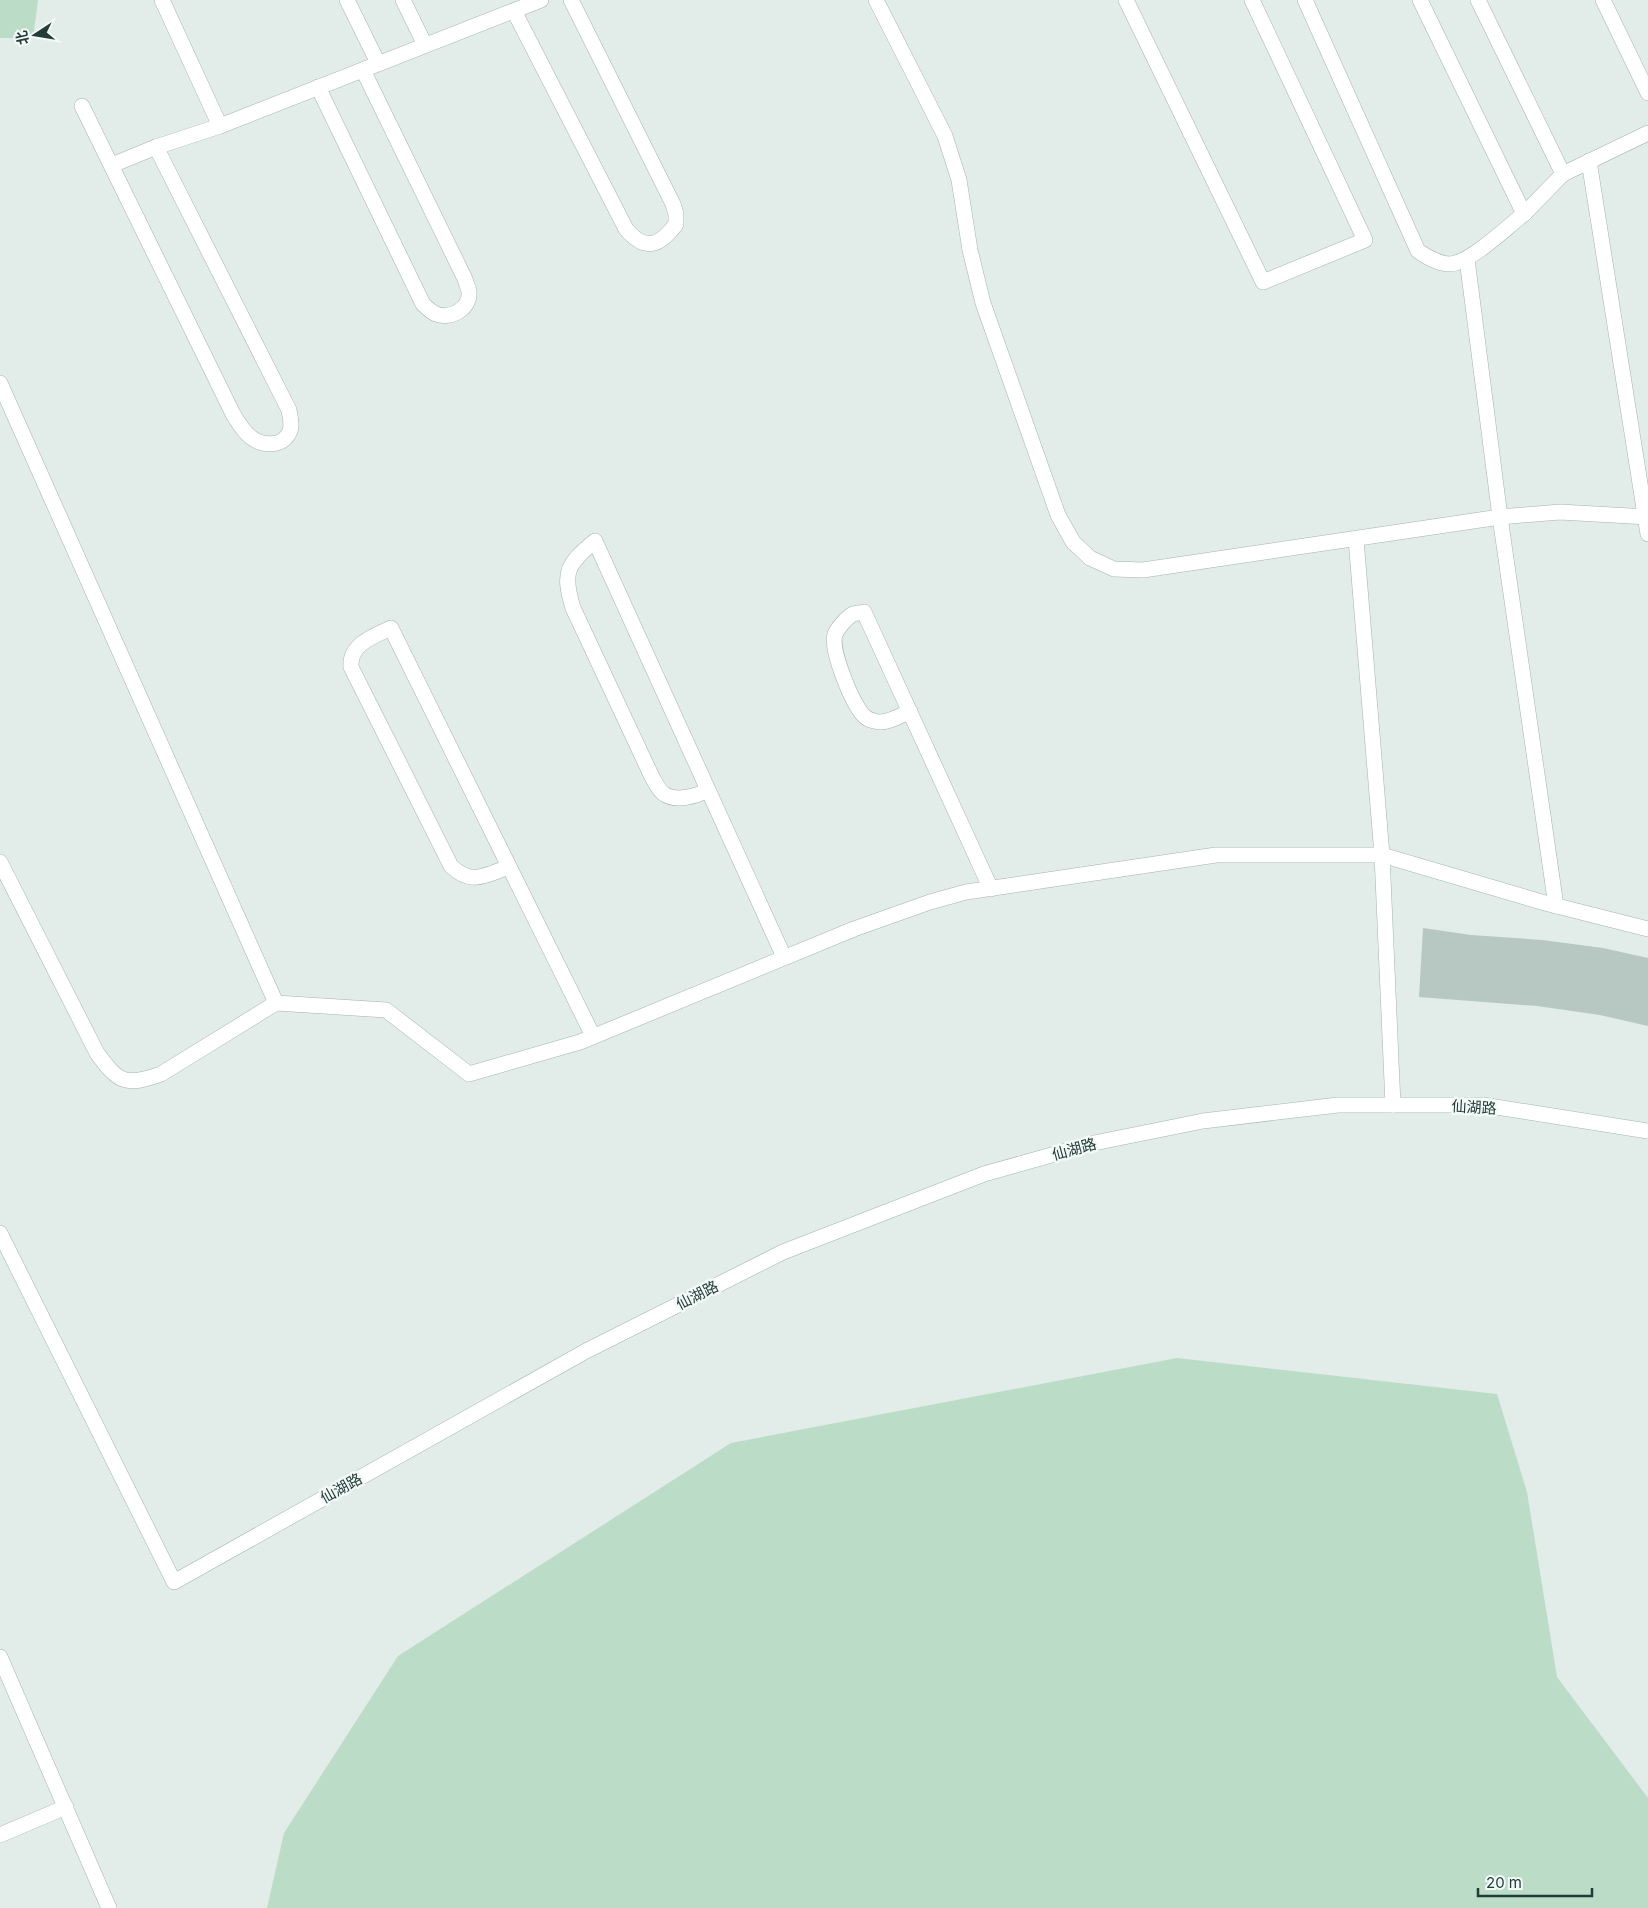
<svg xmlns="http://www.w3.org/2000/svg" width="1648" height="1908" viewBox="0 0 1648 1908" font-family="Inter,'Noto Sans SC',sans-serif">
  <rect width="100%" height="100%" fill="#e2ece8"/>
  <g fill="#bbddc7">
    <polygon points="0,0 38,0 33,38 0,38"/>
    <polygon points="1177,1358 1497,1394 1527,1492 1557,1677 1648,1798 1648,1908 267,1908 284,1833 398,1656 731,1443"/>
  </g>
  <polygon fill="#b7c7c1" points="1423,928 1471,935 1542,940 1603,948 1648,958 1648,1026 1600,1015 1537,1006 1419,997"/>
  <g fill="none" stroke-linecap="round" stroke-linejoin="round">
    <defs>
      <g id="lane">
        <polyline points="162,0 220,126"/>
        <polyline points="347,0 378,63"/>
        <polyline points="403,0 425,45"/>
        <polyline points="1126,0 1263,282 1365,240 1252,0"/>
        <path d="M1305,0L1418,251C1427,257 1438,264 1450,264C1470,263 1507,227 1524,214"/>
        <polyline points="1420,0 1524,214 1563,174"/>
        <polyline points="1478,0 1563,174 1648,133"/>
        <polyline points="1603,0 1648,93"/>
        <path d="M514,11L626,229C645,252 660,246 676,224V214L673,204L571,0"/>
        <path d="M318,87L423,304C427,308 431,312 436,314C451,320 471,308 469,291C468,287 466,283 465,279L363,70"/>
        <path d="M82,106L233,414C238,422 243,432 252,438C263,446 282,447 289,433C293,426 290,417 289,410L156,147"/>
        <polyline points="1589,161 1648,534"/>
        <polyline points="112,165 156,147 220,126 541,0"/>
        <polyline points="1467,259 1500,517 1556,906"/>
        <path d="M910,711C900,716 885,725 874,721C870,720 866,718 864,716C852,703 830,650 835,634C838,628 847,617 853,614C856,613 861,613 864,612L991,889"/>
        <path d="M708,790C697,796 676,802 664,794C659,791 655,782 652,777L573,608C562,572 567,564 595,541L784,957"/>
        <path d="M509,867C485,875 472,886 451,866L351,667C349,645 373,636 391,628L593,1036"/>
      </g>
      <g id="street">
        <polyline points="876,0 945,136 959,180 970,250 983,303 1058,515 1073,542 1090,558 1114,569 1143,570 1500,517 1560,512 1648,517"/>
        <path d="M0,383L276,1003L161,1074C125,1087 118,1082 97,1053L0,862"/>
        <polyline points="1356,539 1382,855 1393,1105"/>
        <polyline points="276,1003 386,1010 469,1074 580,1042 854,929 930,902 966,892 1216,855 1382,855 1545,903 1648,929"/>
        <polyline points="0,1657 109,1908"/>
        <polyline points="0,1835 66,1807"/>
      </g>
      <polyline id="secondary" points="0,1233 174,1582 586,1351 783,1252 984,1174 1094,1143 1203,1121 1338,1105 1483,1105 1648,1131"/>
    </defs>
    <use href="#lane" stroke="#a5b4b0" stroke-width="16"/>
    <use href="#street" stroke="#a5b4b0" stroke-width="16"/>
    <use href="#secondary" stroke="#a0b8b1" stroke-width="16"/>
    <use href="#lane" stroke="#fff" stroke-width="15"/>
    <use href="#street" stroke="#fff" stroke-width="15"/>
    <use href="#secondary" stroke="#fff" stroke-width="15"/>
  </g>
  <g text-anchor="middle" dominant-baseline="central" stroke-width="5" stroke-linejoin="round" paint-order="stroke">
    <g font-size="15" fill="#223d38" stroke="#f2f9f6">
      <text transform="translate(1474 1107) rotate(3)">仙湖路</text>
      <text transform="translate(1074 1149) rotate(-15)">仙湖路</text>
      <text transform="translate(697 1295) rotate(-27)">仙湖路</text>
      <text transform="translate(341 1488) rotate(-29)">仙湖路</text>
    </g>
  </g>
  <g transform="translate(35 35) rotate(258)" stroke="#f2f9f6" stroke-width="4" paint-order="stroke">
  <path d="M0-4L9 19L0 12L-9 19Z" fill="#223d38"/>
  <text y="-8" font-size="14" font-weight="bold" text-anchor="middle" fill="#223d38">北</text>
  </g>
  <path d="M1478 1888v8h114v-8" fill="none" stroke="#223d38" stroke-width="2.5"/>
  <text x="1486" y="1888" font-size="15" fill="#223d38" stroke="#f2f9f6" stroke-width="4" paint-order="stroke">20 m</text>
</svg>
